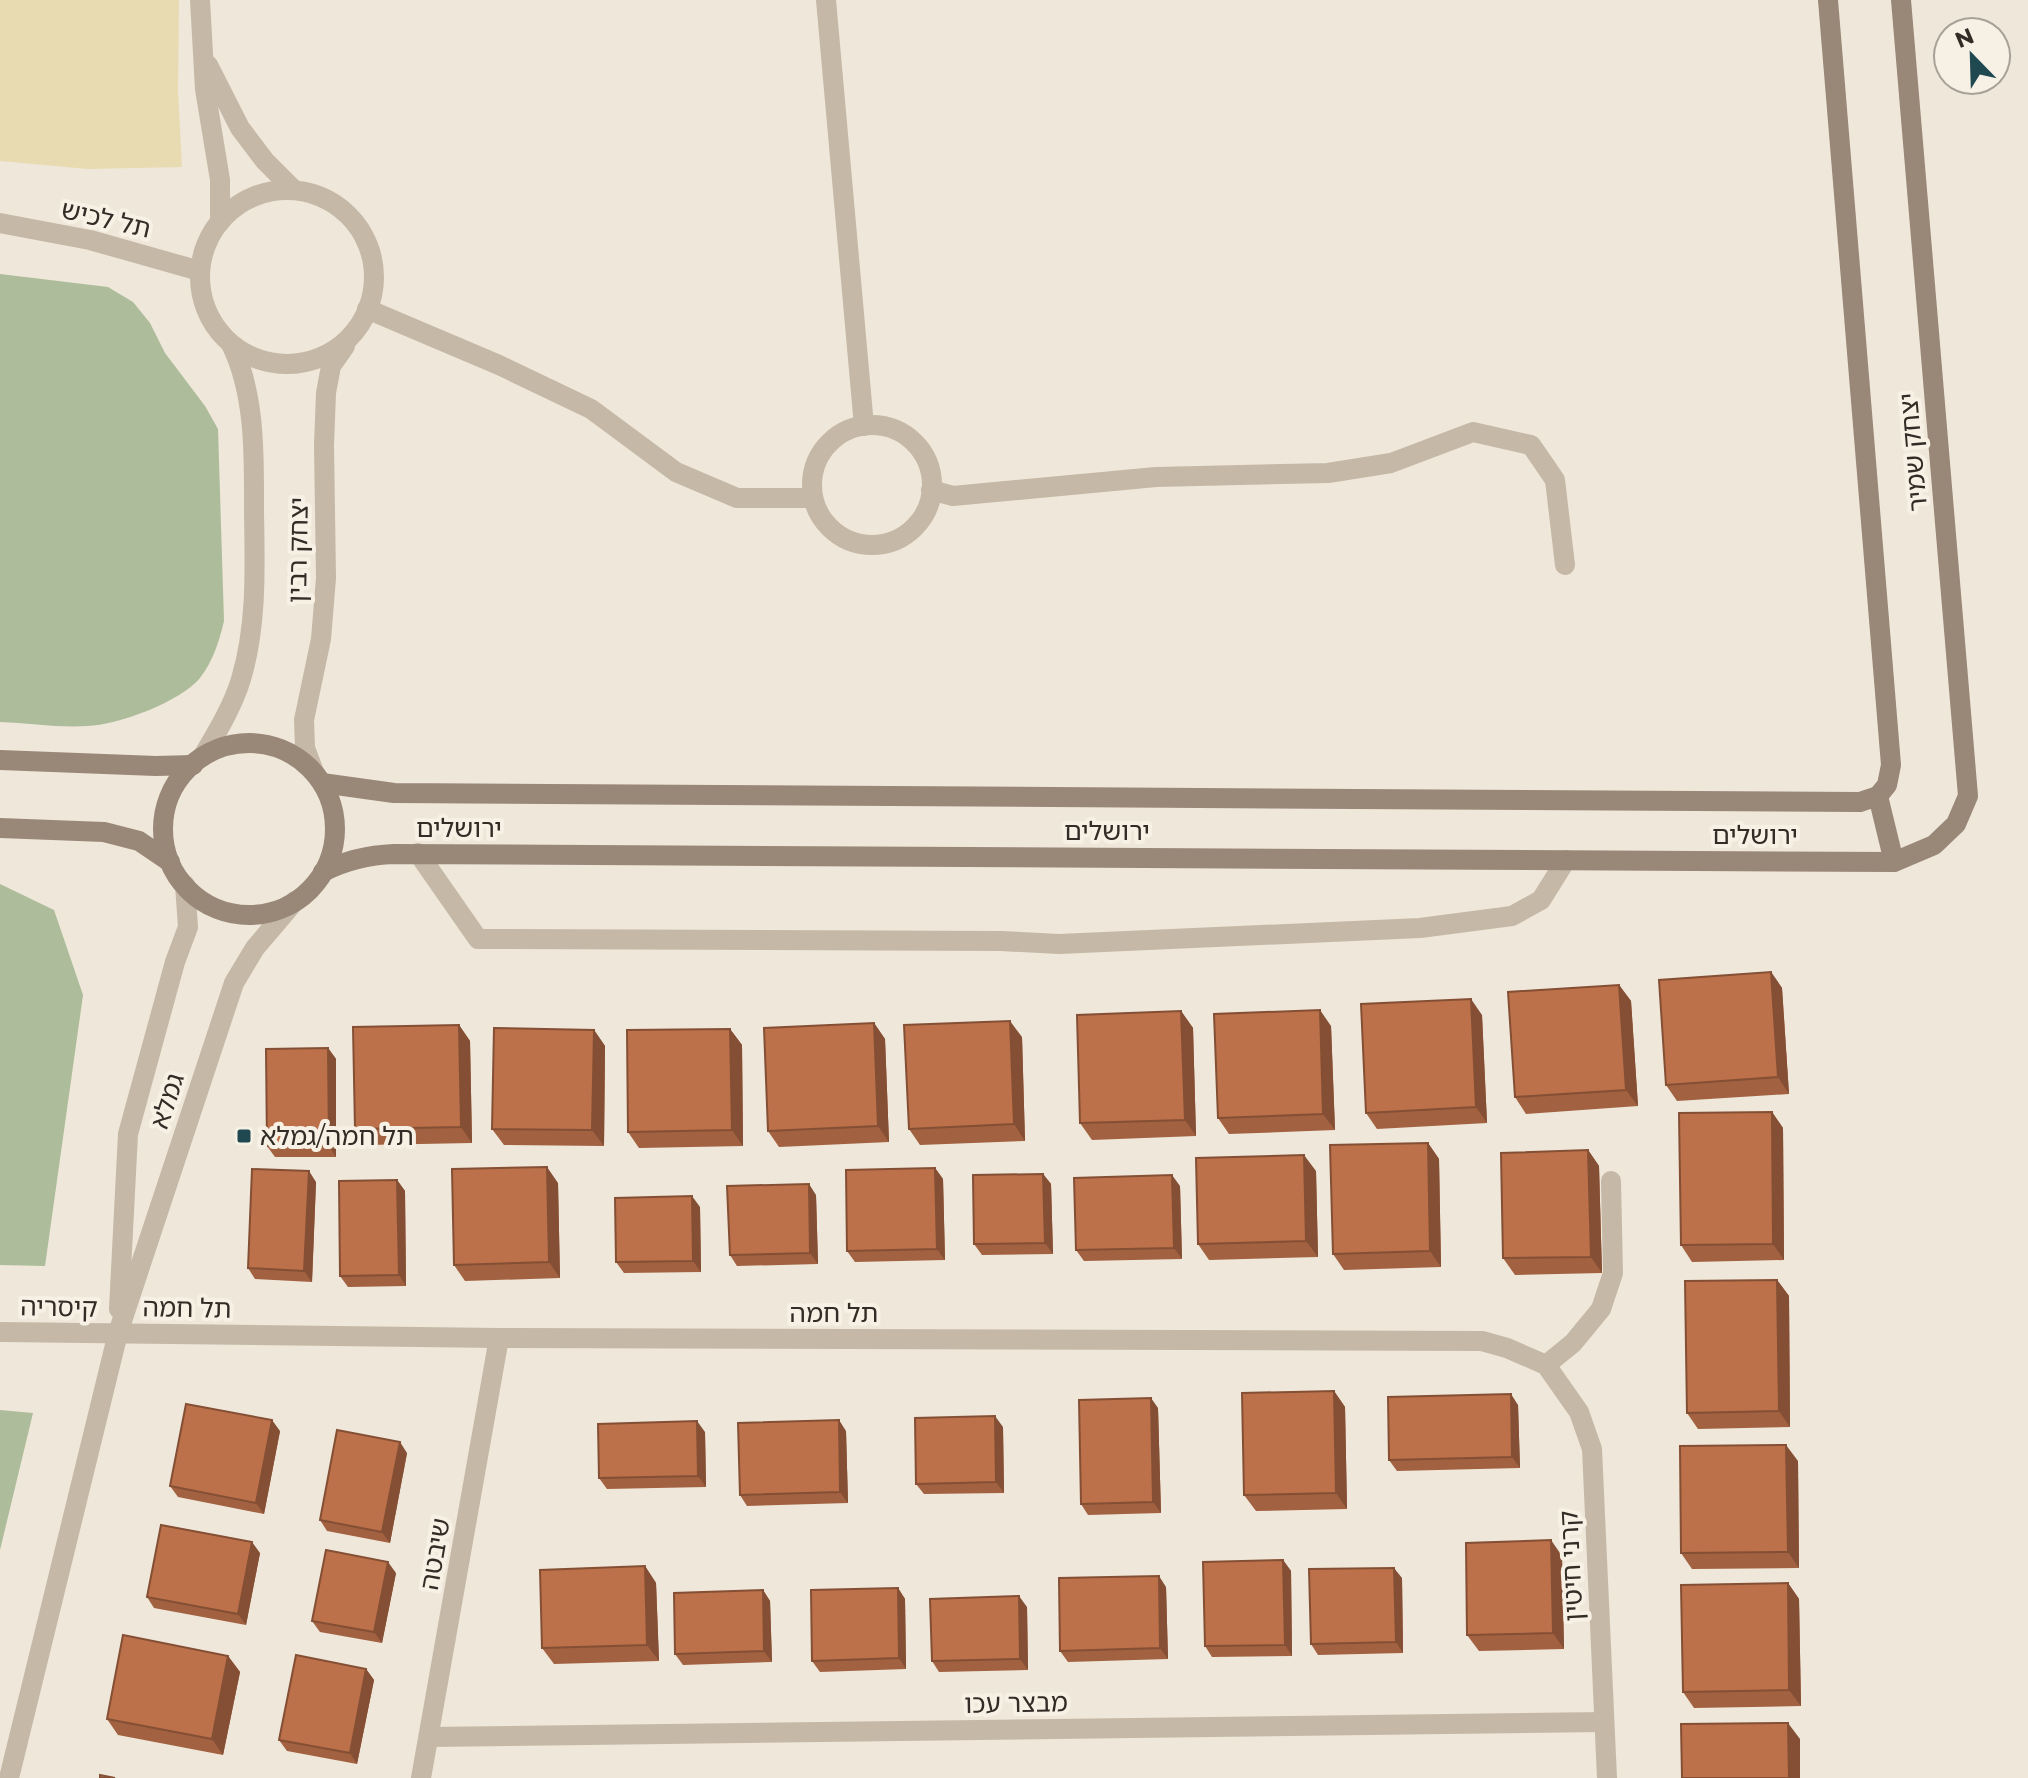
<svg xmlns="http://www.w3.org/2000/svg" width="2028" height="1778" viewBox="0 0 2028 1778" font-family="Montserrat,'Noto Sans Hebrew',sans-serif">
  <rect width="100%" height="100%" fill="#efe7d9"/>
  <g fill="#adbc9a">
    <path d="M0,274L108,287L133,302L150,323L165,353L205,406L218,429L224,621C219,642 213,661 200,678C180,702 118,725 87,726C59,728 29,723 0,722Z"/>
    <polygon points="0,884 54,910 83,995 45,1266 0,1265"/>
    <polygon points="0,1410 33,1413 0,1550"/>
  </g>
  <polygon fill="#e8dbb1" points="0,0 179,0 178,91 182,167 88,169 0,161"/>
  <g fill="none" stroke-linecap="round" stroke-linejoin="round">
    <g stroke="#c5b8a6" stroke-width="20">
      <polyline points="418,853 478,939 1001,941 1059,944 1420,928 1512,916 1541,900 1566,860"/>
      <polyline points="1546,1365 1573,1343 1601,1309 1613,1273 1611,1181"/>
    </g>
    <g stroke="#c5b8a6" stroke-width="20">
      <polyline points="826,0 864,426"/>
      <polyline points="0,223 90,240 200,271"/>
      <polyline points="367,309 499,365 591,409 676,472 737,498 813,498"/>
      <circle cx="872" cy="485" r="60"/>
      <polyline points="931,490 953,496 1156,477 1328,473 1391,463 1473,432 1531,445 1555,480 1565,565"/>
      <polyline points="119,1309 128,1134 175,962 188,927 185,885"/>
      <polyline points="0,1332 499,1338 1482,1341 1507,1348 1546,1365 1579,1412 1592,1449 1607,1778"/>
      <polyline points="429,1737 1604,1722"/>
      <polyline points="9,1778 118,1333 234,983 255,948 295,901"/>
      <polyline points="421,1778 499,1338"/>
    </g>
    <g stroke="#c5b8a6" stroke-width="20">
      <polyline points="200,0 205,89 220,180 220,222"/>
      <polyline points="208,65 240,128 265,161 294,190"/>
      <circle cx="287" cy="277" r="87"/>
      <path d="M203,756C217,732 233,706 241,679C257,626 255,568 254,513C254,457 256,395 231,344"/>
      <polyline points="314,772 305,748 304,720 321,639 326,578 324,445 326,393 331,366 345,346"/>
    </g>
    <g stroke="#998778" stroke-width="20">
      <polyline points="1828,0 1891,765 1887,785 1878,796"/>
      <circle cx="249" cy="829" r="86"/>
      <polyline points="0,760 156,766 193,765"/>
      <polyline points="322,783 394,793 1860,802 1878,796"/>
      <polyline points="1878,796 1894,862"/>
      <polyline points="0,828 104,832 139,841 170,862"/>
      <path d="M323,872C346,860 368,855 394,854L1894,862L1934,845L1956,824L1968,796L1901,0"/>
    </g>
  </g>
  <g fill="#a26140">
    <polygon points="1771,972 1782,988 1789,1094 1677,1101 1666,1085"/>
    <polygon points="1619,985 1631,1001 1638,1106 1526,1114 1515,1097"/>
    <polygon points="1181,1011 1193,1028 1196,1136 1092,1140 1080,1123"/>
    <polygon points="1482,1015 1487,1123 1377,1129 1366,1113"/>
    <polygon points="874,1023 885,1039 889,1142 779,1147 768,1131"/>
    <polygon points="459,1025 470,1041 472,1143 367,1145 355,1129"/>
    <polygon points="1331,1026 1335,1130 1229,1134 1218,1118"/>
    <polygon points="730,1029 742,1045 743,1146 639,1148 628,1132"/>
    <polygon points="594,1030 605,1046 604,1146 504,1145 492,1129"/>
    <polygon points="1022,1037 1025,1141 920,1145 909,1129"/>
    <polygon points="328,1048 336,1059 336,1157 275,1157 267,1146"/>
    <polygon points="1772,1112 1783,1128 1784,1260 1692,1262 1681,1245"/>
    <polygon points="1428,1143 1439,1159 1441,1267 1344,1270 1333,1254"/>
    <polygon points="1588,1150 1599,1166 1602,1273 1515,1275 1503,1258"/>
    <polygon points="935,1168 943,1179 945,1260 855,1262 847,1251"/>
    <polygon points="1316,1171 1318,1257 1209,1260 1198,1244"/>
    <polygon points="1043,1174 1051,1184 1053,1254 982,1255 974,1244"/>
    <polygon points="397,1180 405,1191 406,1286 348,1287 340,1276"/>
    <polygon points="316,1182 312,1282 255,1279 248,1268"/>
    <polygon points="558,1183 560,1278 465,1281 454,1265"/>
    <polygon points="1180,1186 1182,1259 1084,1261 1076,1250"/>
    <polygon points="816,1195 818,1264 737,1266 730,1255"/>
    <polygon points="700,1207 701,1272 624,1273 616,1262"/>
    <polygon points="1777,1280 1789,1296 1790,1427 1698,1429 1687,1413"/>
    <polygon points="1334,1391 1345,1407 1347,1509 1256,1511 1244,1495"/>
    <polygon points="1518,1405 1520,1468 1397,1471 1389,1460"/>
    <polygon points="1158,1408 1161,1513 1088,1515 1081,1504"/>
    <polygon points="1003,1427 1004,1493 924,1494 916,1484"/>
    <polygon points="280,1431 264,1514 178,1497 170,1486"/>
    <polygon points="846,1431 848,1503 747,1506 740,1495"/>
    <polygon points="705,1432 706,1487 607,1489 599,1478"/>
    <polygon points="407,1453 390,1543 327,1531 320,1520"/>
    <polygon points="1798,1461 1799,1568 1692,1569 1681,1553"/>
    <polygon points="260,1553 246,1625 154,1608 147,1597"/>
    <polygon points="1562,1556 1564,1649 1479,1651 1467,1635"/>
    <polygon points="1283,1560 1291,1571 1292,1656 1212,1657 1205,1646"/>
    <polygon points="645,1566 656,1583 659,1661 554,1664 542,1648"/>
    <polygon points="396,1573 382,1643 320,1632 312,1621"/>
    <polygon points="1402,1578 1403,1653 1318,1655 1311,1644"/>
    <polygon points="1788,1583 1799,1599 1801,1706 1694,1708 1683,1692"/>
    <polygon points="1166,1587 1168,1659 1068,1662 1060,1651"/>
    <polygon points="898,1588 905,1599 906,1669 820,1672 812,1661"/>
    <polygon points="763,1590 770,1601 772,1662 683,1665 675,1654"/>
    <polygon points="1027,1607 1028,1670 939,1672 932,1661"/>
    <polygon points="228,1656 240,1672 223,1755 118,1735 107,1719"/>
    <polygon points="366,1669 374,1680 357,1764 287,1751 279,1740"/>
  </g>
  <g fill="#844f34">
    <polygon points="1771,972 1782,988 1789,1094 1778,1077"/>
    <polygon points="1619,985 1631,1001 1638,1106 1626,1090"/>
    <polygon points="1471,999 1482,1015 1487,1123 1476,1107"/>
    <polygon points="1320,1010 1331,1026 1335,1130 1323,1114"/>
    <polygon points="1181,1011 1193,1028 1196,1136 1185,1120"/>
    <polygon points="1010,1021 1022,1037 1025,1141 1014,1124"/>
    <polygon points="874,1023 885,1039 889,1142 878,1126"/>
    <polygon points="459,1025 470,1041 472,1143 461,1127"/>
    <polygon points="730,1029 742,1045 743,1146 732,1130"/>
    <polygon points="594,1030 605,1046 604,1146 592,1130"/>
    <polygon points="328,1048 336,1059 336,1157 329,1146"/>
    <polygon points="1772,1112 1783,1128 1784,1260 1773,1244"/>
    <polygon points="1428,1143 1439,1159 1441,1267 1430,1251"/>
    <polygon points="1588,1150 1599,1166 1602,1273 1591,1257"/>
    <polygon points="1304,1155 1316,1171 1318,1257 1306,1241"/>
    <polygon points="547,1167 558,1183 560,1278 549,1262"/>
    <polygon points="935,1168 943,1179 945,1260 937,1249"/>
    <polygon points="309,1171 316,1182 312,1282 304,1271"/>
    <polygon points="1043,1174 1051,1184 1053,1254 1045,1243"/>
    <polygon points="1172,1175 1180,1186 1182,1259 1174,1248"/>
    <polygon points="397,1180 405,1191 406,1286 399,1275"/>
    <polygon points="809,1184 816,1195 818,1264 810,1253"/>
    <polygon points="692,1196 700,1207 701,1272 693,1261"/>
    <polygon points="1777,1280 1789,1296 1790,1427 1779,1411"/>
    <polygon points="1334,1391 1345,1407 1347,1509 1336,1493"/>
    <polygon points="1511,1394 1518,1405 1520,1468 1512,1457"/>
    <polygon points="1151,1398 1158,1408 1161,1513 1153,1502"/>
    <polygon points="995,1416 1003,1427 1004,1493 996,1482"/>
    <polygon points="272,1420 280,1431 264,1514 256,1503"/>
    <polygon points="839,1420 846,1431 848,1503 840,1492"/>
    <polygon points="697,1421 705,1432 706,1487 698,1476"/>
    <polygon points="400,1442 407,1453 390,1543 382,1532"/>
    <polygon points="1786,1445 1798,1461 1799,1568 1788,1552"/>
    <polygon points="1551,1540 1562,1556 1564,1649 1553,1633"/>
    <polygon points="252,1542 260,1553 246,1625 238,1614"/>
    <polygon points="1283,1560 1291,1571 1292,1656 1285,1645"/>
    <polygon points="388,1562 396,1573 382,1643 374,1632"/>
    <polygon points="645,1566 656,1583 659,1661 647,1645"/>
    <polygon points="1394,1568 1402,1578 1403,1653 1396,1642"/>
    <polygon points="1159,1576 1166,1587 1168,1659 1160,1648"/>
    <polygon points="1788,1583 1799,1599 1801,1706 1789,1690"/>
    <polygon points="898,1588 905,1599 906,1669 899,1658"/>
    <polygon points="763,1590 770,1601 772,1662 764,1651"/>
    <polygon points="1019,1596 1027,1607 1028,1670 1020,1659"/>
    <polygon points="228,1656 240,1672 223,1755 212,1739"/>
    <polygon points="366,1669 374,1680 357,1764 350,1753"/>
    <polygon points="1788,1723 1800,1739 1800,1778 1789,1778"/>
  </g>
  <g fill="#bc714a" stroke="#844f34" stroke-width="2">
    <polygon points="1771,972 1778,1077 1666,1085 1659,980"/>
    <polygon points="1619,985 1626,1090 1515,1097 1508,992"/>
    <polygon points="1471,999 1476,1107 1366,1113 1361,1004"/>
    <polygon points="1320,1010 1323,1114 1218,1118 1214,1014"/>
    <polygon points="1181,1011 1185,1120 1080,1123 1077,1015"/>
    <polygon points="1010,1021 1014,1124 909,1129 904,1025"/>
    <polygon points="874,1023 878,1126 768,1131 764,1028"/>
    <polygon points="459,1025 461,1127 355,1129 353,1027"/>
    <polygon points="494,1028 594,1030 592,1130 492,1129"/>
    <polygon points="730,1029 732,1130 628,1132 627,1030"/>
    <polygon points="328,1048 329,1146 267,1146 266,1049"/>
    <polygon points="1772,1112 1773,1244 1681,1245 1679,1113"/>
    <polygon points="1428,1143 1430,1251 1333,1254 1330,1145"/>
    <polygon points="1588,1150 1591,1257 1503,1258 1501,1153"/>
    <polygon points="1304,1155 1306,1241 1198,1244 1196,1158"/>
    <polygon points="547,1167 549,1262 454,1265 452,1169"/>
    <polygon points="935,1168 937,1249 847,1251 846,1170"/>
    <polygon points="252,1169 309,1171 304,1271 248,1268"/>
    <polygon points="1043,1174 1045,1243 974,1244 973,1175"/>
    <polygon points="1172,1175 1174,1248 1076,1250 1074,1178"/>
    <polygon points="397,1180 399,1275 340,1276 339,1181"/>
    <polygon points="809,1184 810,1253 730,1255 727,1186"/>
    <polygon points="692,1196 693,1261 616,1262 615,1198"/>
    <polygon points="1777,1280 1779,1411 1687,1413 1685,1281"/>
    <polygon points="1334,1391 1336,1493 1244,1495 1242,1393"/>
    <polygon points="1511,1394 1512,1457 1389,1460 1388,1397"/>
    <polygon points="1151,1398 1153,1502 1081,1504 1079,1400"/>
    <polygon points="186,1404 272,1420 256,1503 170,1486"/>
    <polygon points="995,1416 996,1482 916,1484 915,1418"/>
    <polygon points="839,1420 840,1492 740,1495 738,1423"/>
    <polygon points="697,1421 698,1476 599,1478 598,1424"/>
    <polygon points="337,1430 400,1442 382,1532 320,1520"/>
    <polygon points="1786,1445 1788,1552 1681,1553 1680,1446"/>
    <polygon points="161,1525 252,1542 238,1614 147,1597"/>
    <polygon points="1551,1540 1553,1633 1467,1635 1466,1543"/>
    <polygon points="326,1550 388,1562 374,1632 312,1621"/>
    <polygon points="1283,1560 1285,1645 1205,1646 1203,1562"/>
    <polygon points="645,1566 647,1645 542,1648 540,1570"/>
    <polygon points="1394,1568 1396,1642 1311,1644 1309,1569"/>
    <polygon points="1159,1576 1160,1648 1060,1651 1059,1578"/>
    <polygon points="1788,1583 1789,1690 1683,1692 1681,1585"/>
    <polygon points="898,1588 899,1658 812,1661 811,1590"/>
    <polygon points="763,1590 764,1651 675,1654 674,1593"/>
    <polygon points="1019,1596 1020,1659 932,1661 930,1599"/>
    <polygon points="123,1635 228,1656 212,1739 107,1719"/>
    <polygon points="296,1655 366,1669 350,1753 279,1740"/>
    <polygon points="1788,1723 1789,1778 1682,1778 1681,1724"/>
    <polygon points="100,1775 115,1778 100,1778"/>
  </g>
  <rect fill="#204850" stroke="#f7f0e4" stroke-width="3" x="236" y="1128" width="16" height="16" rx="4"/>
  <g text-anchor="middle" dominant-baseline="central" stroke-width="8" stroke-linejoin="round" paint-order="stroke">
    <g font-size="26" fill="#322b26" stroke="#f7f0e4">
      <text transform="translate(106 219) rotate(13)">תל לכיש</text>
      <text transform="translate(1913 452) rotate(-95)">יצחק שמיר</text>
      <text transform="translate(298 550) rotate(-89)">יצחק רבין</text>
      <text x="459" y="828">ירושלים</text>
      <text x="1107" y="831">ירושלים</text>
      <text x="1755" y="835">ירושלים</text>
      <text transform="translate(167 1101) rotate(-72)">גמלא</text>
      <text transform="translate(59 1307) rotate(1)">קיסריה</text>
      <text transform="translate(187 1308) rotate(1)">תל חמה</text>
      <text x="834" y="1313">תל חמה</text>
      <text transform="translate(435 1554) rotate(-80)">שיבטה</text>
      <text transform="translate(1571 1566) rotate(-93)">קרני חיטין</text>
      <text transform="translate(1016 1703) rotate(-1)">מבצר עכו</text>
    </g>
    <g font-size="26" fill="#322b26" stroke="#f7f0e4" text-anchor="start">
      <text x="260" y="1136">תל חמה/גמלא</text>
    </g>
  </g>
  <g transform="translate(1972 56) rotate(337)"><circle r="38" fill="#f7f0e4" stroke="#a8a198" stroke-width="2"/>
  <path d="M0-6L14 30L0 20L-14 30Z" fill="#204850"/>
  <text y="-12" font-size="22" font-weight="bold" text-anchor="middle" fill="#322b26">N</text>
  </g>
</svg>
